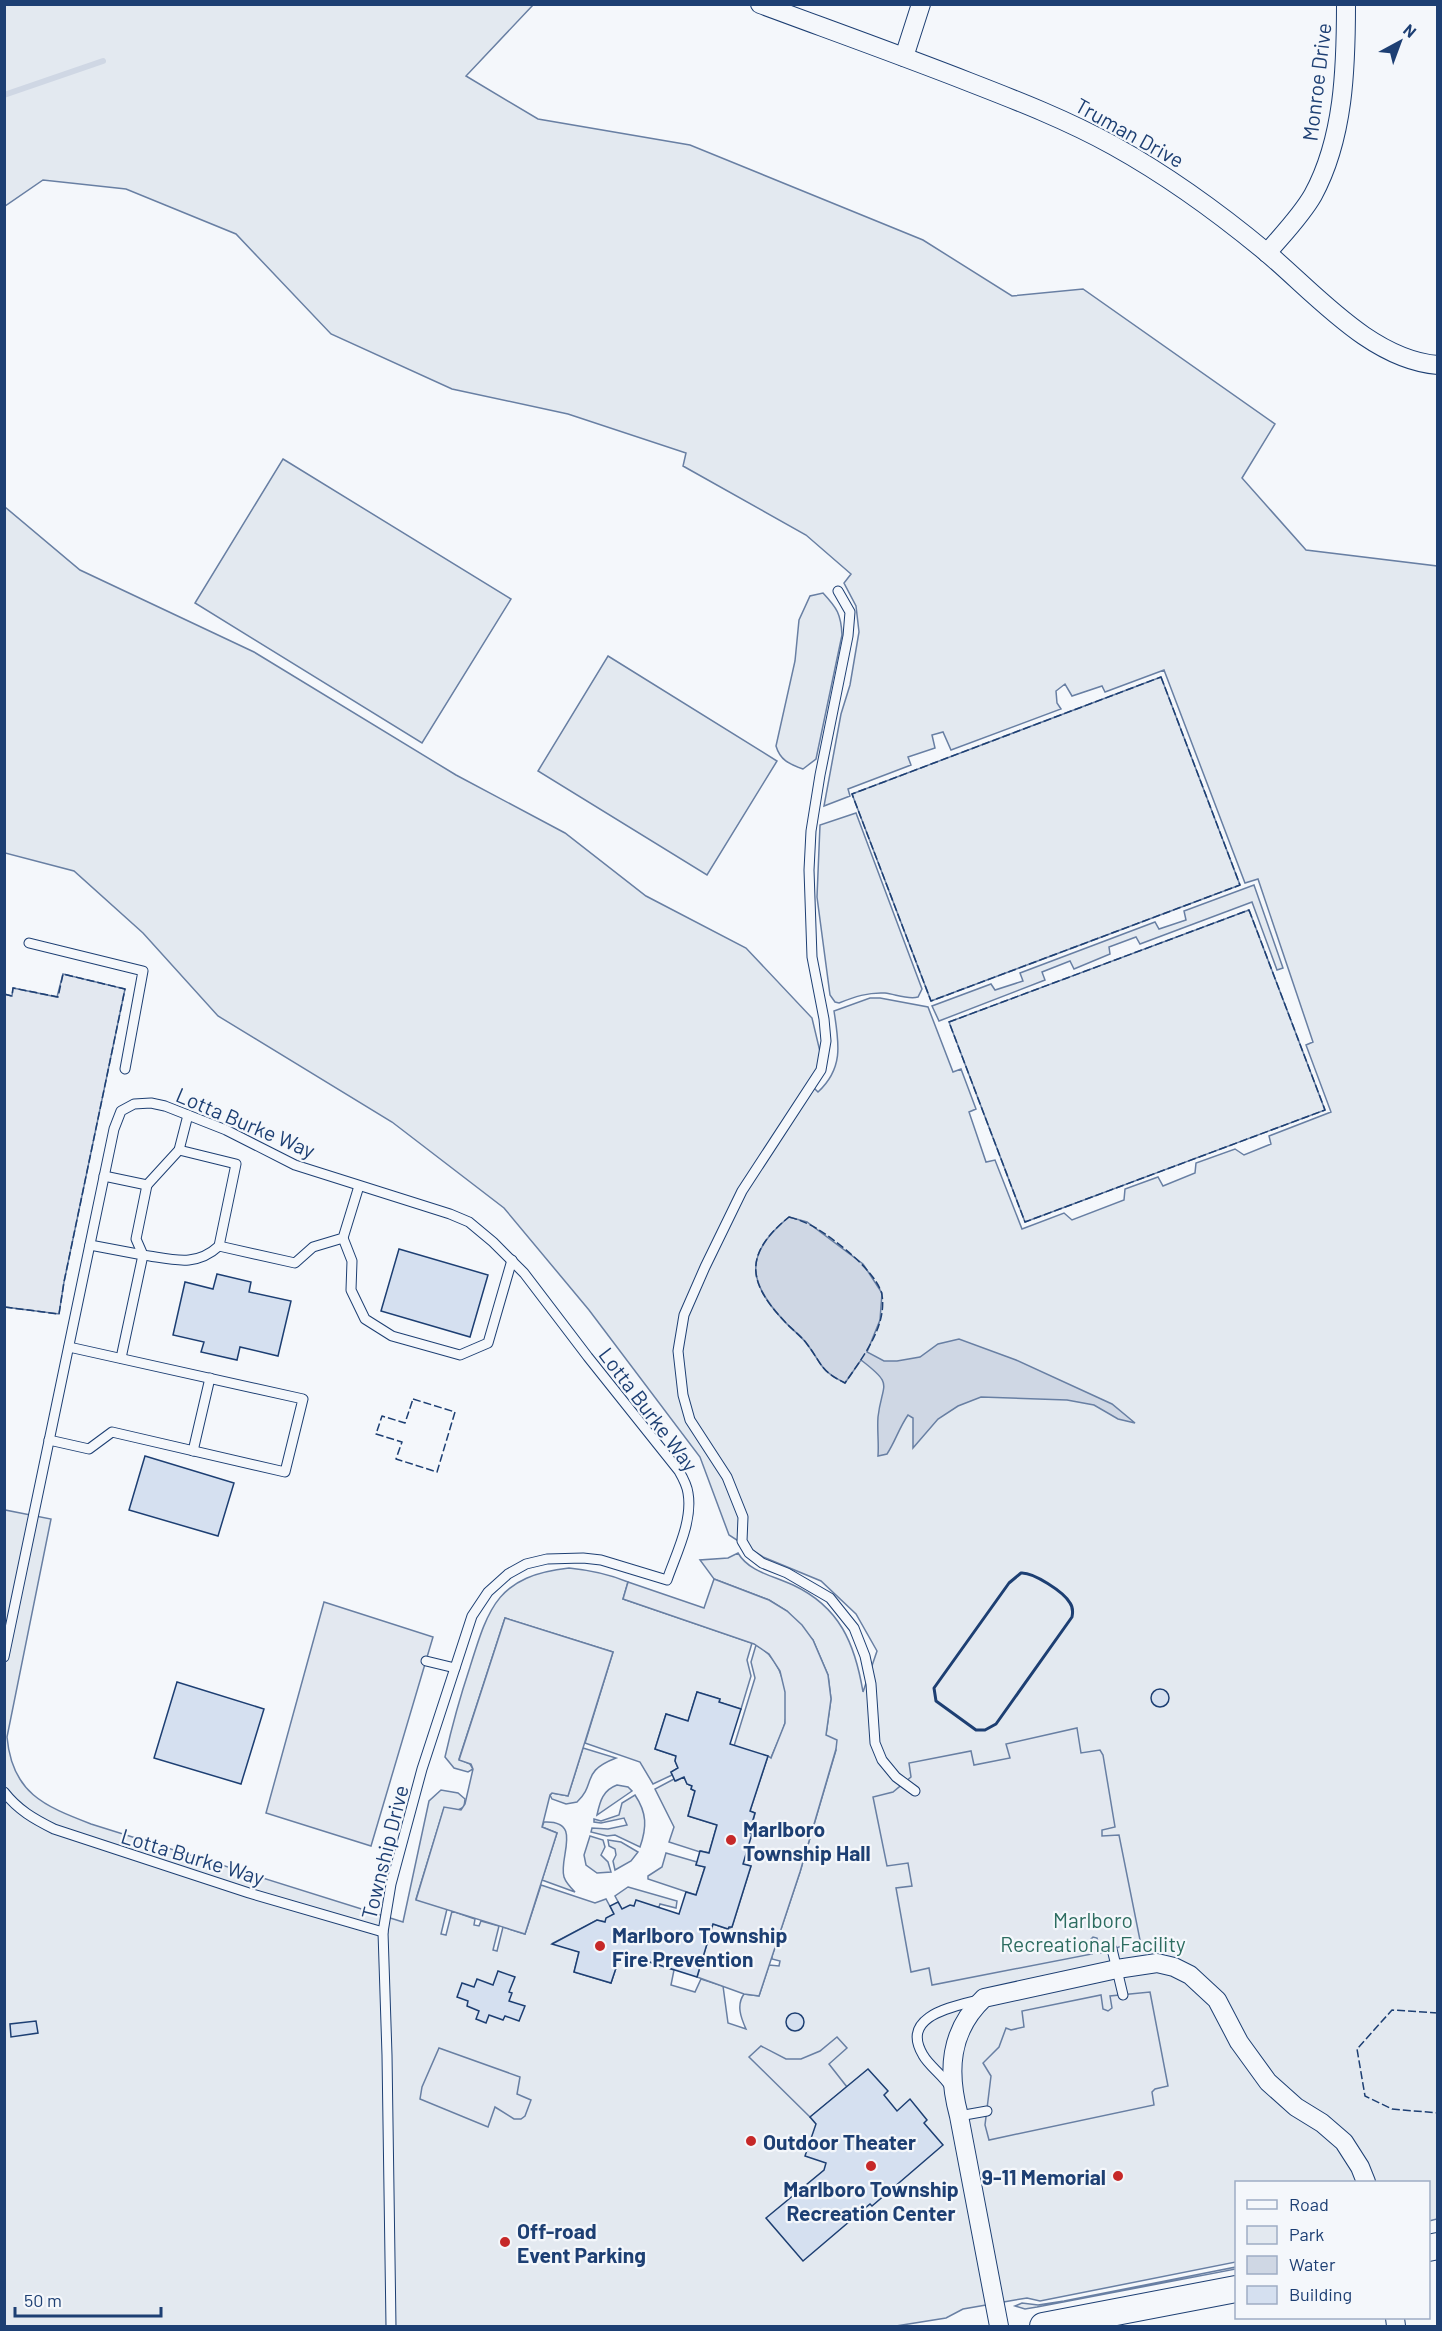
<svg xmlns="http://www.w3.org/2000/svg" width="1442" height="2331" viewBox="0 0 1442 2331" font-family="Barlow,sans-serif">
  <rect width="100%" height="100%" fill="#f4f7fb"/>
  <g fill="#e3e9f0" stroke="#687fa3" stroke-width="1.5">
    <path d="M5,5H533L466,76L538,119L690,145L923,240L1012,296L1083,289L1275,424L1242,478L1306,550L1437,566V2219L1429,2221L1428,2182H1236V2262L1040,2301L1027,2298L1015,2300L963,2309L946,2318L896,2326H5V1510L51,1519L7,1737C12,1793 44,1806 91,1824L403,1922L429,1801L441,1790L458,1793L465,1799L464,1807L458,1810L444,1808L416,1899L447,1909L441,1934L446,1935L452,1911L475,1919L474,1925L479,1926L481,1921L499,1926L493,1950L497,1951L503,1927L525,1934L541,1885L595,1903L606,1899L614,1914L607,1918L605,1922L597,1920L553,1943L579,1952L574,1972L611,1983L621,1953L674,1970L671,1985L695,1992L701,1979L723,1986L728,2023L746,2029C741,2018 736,2005 744,1994L759,1996L769,1965L779,1966L780,1961L772,1959V1956L800,1872L836,1750L826,1735L831,1699L828,1675L813,1640L787,1611L769,1600L714,1579L700,1560L728,1558L738,1553C749,1572 774,1576 793,1585C840,1607 855,1644 863,1692L877,1651L856,1614L821,1581L763,1557L729,1535L700,1457L589,1310L504,1208L392,1122L218,1016L143,933L74,871L5,853V507L80,570L254,652L456,775L565,833L646,896L746,948L812,1018L822,1060L814,1088L818,1092C844,1068 839,1043 834,1011L870,998H880L928,1007L953,1072L961,1069L976,1109L969,1112L986,1162L995,1160L1022,1229L1064,1213L1072,1220L1124,1200L1125,1189L1158,1177L1163,1186L1195,1173L1196,1163L1235,1149L1244,1155L1271,1144L1269,1136L1331,1112L1306,1045L1313,1042L1258,879L1245,883L1164,670L1105,692L1102,686L1072,696L1065,684L1056,691L1057,703L1061,709L951,750L943,732L932,735L935,748L908,757L911,765L848,789L850,796L824,806L841,714L850,685L859,632L856,606L844,583L851,574L806,535L683,466L686,453L568,414L452,389L331,334L236,234L126,189L43,180L5,206Z"/>
    <polygon points="283,459 511,599 422,743 195,603"/>
    <path d="M823,593C837,608 841,614 842,635L816,759L803,769C789,764 780,760 776,746L795,661L799,620L810,596Z"/>
    <polygon points="608,656 777,761 707,875 538,771"/>
    <polygon points="1161,677 1240,885 931,1001 852,794"/>
    <path d="M856,813L922,989L918,997C908,1000 895,994 885,993C868,992 854,997 839,1003L835,1002L830,995L817,897L820,825Z"/>
    <polygon points="1254,885 1283,968 1277,970 1252,902 1140,944 1136,937 1109,947 1110,954 1074,969 1070,961 1042,972 1045,980 939,1021 932,1006 991,984 995,990 1023,981 1020,973 1155,922 1159,929 1186,920 1184,911"/>
    <polygon points="1249,910 1325,1110 1025,1222 949,1022"/>
    <path d="M569,1568C589,1570 609,1574 628,1582L623,1599L752,1643L747,1660L751,1676L741,1709L719,1702L720,1699L697,1692L688,1721L666,1714L655,1749L676,1756L675,1761L678,1768L671,1772L672,1775L653,1784L640,1762L585,1743L613,1652L505,1618L459,1759L470,1764L473,1769L468,1772L454,1768L445,1757C452,1726 460,1697 470,1667C489,1606 498,1576 569,1568Z"/>
    <path d="M756,1645C782,1658 791,1696 785,1723C782,1735 775,1747 771,1758L734,1746L755,1678L751,1662Z"/>
    <path d="M583,1748L616,1758C580,1772 597,1783 577,1802L566,1804L552,1799L550,1795L552,1793L568,1796Z"/>
    <polygon points="684,1777 687,1784 692,1786 691,1789 695,1791 688,1816 717,1825 709,1853 701,1851 700,1852 669,1842 674,1827 655,1789 674,1779 676,1781"/>
    <path d="M617,1785L628,1787L632,1791L597,1815C600,1801 603,1790 617,1785Z"/>
    <path d="M635,1795C647,1813 647,1827 640,1847L615,1835L607,1836L591,1832L592,1828L608,1829L627,1825L624,1818L601,1823L594,1822V1819L601,1821L619,1815L622,1803Z"/>
    <path d="M544,1822C584,1820 558,1858 564,1877C566,1883 571,1888 575,1892L542,1880L557,1833L542,1827Z"/>
    <polygon points="590,1836 603,1840 605,1847 601,1855 608,1862 611,1872 597,1873 586,1865 584,1855"/>
    <polygon points="608,1840 621,1842 638,1852 631,1861 615,1870 613,1861 616,1855 615,1849 609,1846"/>
    <polygon points="666,1853 697,1862 696,1865 705,1867 696,1895 648,1879 648,1876 662,1867"/>
    <polygon points="628,1887 677,1901 676,1908 660,1904 659,1907 634,1906 622,1909 615,1896"/>
    <polygon points="1236,2267 1236,2269 1037,2307 1025,2309 1015,2306 1022,2303 1038,2305 1064,2301"/>
  </g>
  <g fill="#e3e8f0" stroke="#687fa3" stroke-width="1.5">
    <polygon points="63,974 125,989 64,1282 59,1314 5,1307 4,994 12,996 13,988 57,997"/>
    <polygon points="714,1579 769,1600 787,1611 802,1625 813,1640 828,1675 831,1699 826,1735 837,1740 836,1749 800,1872 759,1996 744,1994 697,1977 713,1924 728,1929 732,1927 751,1866 743,1864 755,1813 750,1811 768,1756 771,1758 785,1723 785,1692 780,1671 769,1654 754,1644 623,1599 628,1582 704,1608"/>
    <polygon points="324,1602 433,1637 371,1846 266,1813"/>
    <polygon points="505,1618 613,1652 568,1796 552,1793 550,1795 542,1827 557,1833 525,1934 416,1900 444,1807 461,1810 465,1804 473,1769 471,1764 459,1760"/>
    <polygon points="1077,1728 1081,1753 1100,1750 1103,1755 1115,1827 1102,1830 1102,1836 1119,1835 1140,1940 1101,1953 1097,1938 1093,1937 1090,1940 1092,1954 932,1985 929,1968 911,1972 896,1888 912,1886 908,1863 887,1866 873,1797 893,1792 911,1777 909,1763 971,1751 974,1765 1010,1758 1006,1744"/>
    <polygon points="1150,1992 1168,2086 1155,2089 1152,2092 1154,2105 989,2140 985,2125 991,2076 983,2063 999,2047 1006,2028 1011,2030 1024,2027 1022,2011 1101,1995 1103,2009 1108,2011 1112,2008 1110,1996"/>
    <polygon points="837,2037 847,2048 829,2064 847,2087 810,2117 749,2057 761,2046 786,2059 801,2059 820,2051"/>
    <polygon points="439,2048 520,2077 517,2094 531,2100 525,2116 521,2119 514,2119 495,2107 488,2127 420,2099 422,2087"/>
  </g>
  <path fill="#cfd7e4" stroke="#687fa3" stroke-width="1.5" d="M789,1217L807,1222L863,1264L882,1293L880,1320L867,1352L884,1361H897L920,1357L938,1344L959,1339L1016,1360L1112,1404L1135,1423L1118,1419L1094,1405L1067,1400L981,1397L958,1406L938,1419L913,1448V1418L908,1415C899,1428 895,1442 887,1454L878,1456C879,1443 877,1430 878,1417C882,1382 895,1386 861,1360L845,1383C819,1370 823,1365 807,1344C802,1337 794,1331 787,1324C748,1284 742,1255 789,1217Z"/>
  <g fill="none" stroke-linecap="round" stroke-linejoin="round">
    <polyline stroke="#cfd7e4" stroke-width="6" points="4,95 103,61"/>
  </g>
  <g fill="#d5e0f0" stroke="#1d3f73" stroke-width="1.5">
    <polygon points="399,1249 488,1275 470,1337 381,1311"/>
    <polygon points="217,1274 251,1282 249,1292 291,1301 278,1356 240,1347 237,1360 201,1352 204,1342 173,1335 185,1282 213,1289"/>
    <polygon points="145,1456 234,1483 218,1536 129,1510"/>
    <polygon points="177,1682 264,1709 241,1784 154,1758"/>
    <circle cx="1160" cy="1698" r="9"/>
    <polygon points="697,1692 720,1699 719,1702 741,1709 730,1744 768,1756 750,1811 755,1813 749,1833 752,1834 743,1864 751,1866 732,1927 729,1927 728,1929 713,1924 697,1977 621,1953 611,1983 574,1972 579,1952 552,1944 597,1920 605,1922 606,1918 614,1914 610,1906 618,1902 622,1909 630,1905 634,1906 636,1900 679,1914 686,1892 696,1895 705,1867 696,1865 700,1851 709,1853 717,1825 688,1816 695,1791 691,1789 692,1786 687,1784 684,1777 675,1781 671,1772 678,1768 675,1761 676,1756 655,1749 666,1714 688,1721"/>
    <polygon points="498,1971 515,1977 509,1992 512,1993 509,2001 525,2006 519,2021 505,2016 503,2020 489,2015 486,2023 476,2019 479,2011 467,2006 468,2001 457,1997 462,1983 474,1987 477,1979 493,1985"/>
    <circle cx="795" cy="2022" r="9"/>
    <polygon points="36,2021 38,2033 11,2037 10,2024"/>
    <polygon points="868,2069 888,2091 884,2095 897,2111 910,2099 927,2120 924,2123 943,2145 872,2206 870,2204 803,2261 766,2218 824,2170 826,2163 805,2156 816,2124 810,2117"/>
  </g>
  <g fill="none" stroke-linecap="round" stroke-linejoin="round">
    <defs>
      <g id="lane">
        <polyline points="838,591 850,612 848,636 820,775 811,831 809,870 812,957 824,1019 826,1041 821,1070 742,1191 705,1267 684,1315 678,1351 683,1395 690,1420 727,1477 743,1517 742,1541 749,1553 762,1563 787,1573 830,1598 854,1628 865,1656 871,1684 875,1743 882,1760 896,1777 915,1791"/>
        <polyline points="29,943 143,971 125,1069"/>
        <polyline points="179,1150 236,1164 219,1246 295,1263 313,1247 343,1238 359,1186"/>
        <polyline points="104,1176 147,1185 179,1150 188,1115"/>
        <path d="M147,1185L136,1239L143,1255C172,1259 195,1268 219,1246"/>
        <polyline points="343,1238 352,1261 351,1290 365,1319 392,1336 460,1355 488,1343 512,1260"/>
        <polyline points="90,1245 143,1255 121,1358"/>
        <polyline points="49,1440 89,1449 112,1432 285,1472 303,1399 69,1347"/>
        <polyline points="193,1451 210,1378"/>
        <path d="M4,1657L114,1129L121,1111L134,1104L151,1103L165,1106L226,1130L295,1165L450,1214L469,1222L493,1242L524,1273L588,1357L679,1471C683,1478 687,1485 688,1493C693,1521 676,1554 667,1580L601,1560L583,1558L547,1559L526,1564L508,1574L488,1592L472,1616L422,1769L391,1884L383,1932L387,2055L391,2326"/>
        <polyline points="426,1661 455,1668"/>
        <path d="M4,1792C18,1810 34,1819 54,1829L249,1893L383,1932"/>
        <polyline points="1112,1949 1123,1995"/>
        <path d="M951,2088C943,2075 929,2066 923,2055C900,2016 952,2007 978,2000"/>
        <polyline points="959,2116 987,2111"/>
      </g>
      <g id="street">
        <path d="M760,4C830,30 900,55 969,82C1018,101 1067,120 1114,146C1168,176 1219,213 1266,252C1315,293 1371,360 1438,365"/>
        <polyline points="904,57 921,4"/>
        <path d="M1267,253C1283,234 1301,216 1313,195C1344,138 1346,68 1346,4"/>
        <polyline points="1395,2318 1396,2326"/>
        <path d="M999,2326L959,2116C947,2072 949,2031 984,1998L1117,1969L1157,1963L1174,1967L1190,1975L1217,2000L1239,2042L1268,2082L1296,2107L1322,2123L1344,2142L1360,2167L1366,2182"/>
      </g>
      <g id="secondary">
        <polyline points="1428,2248 1438,2246"/>
        <polyline points="1043,2326 1236,2289"/>
      </g>
    </defs>
    <use href="#lane" stroke="#1d3f73" stroke-width="11"/>
    <use href="#street" stroke="#1d3f73" stroke-width="20"/>
    <use href="#secondary" stroke="#1d3f73" stroke-width="28"/>
    <use href="#lane" stroke="#f4f7fb" stroke-width="9"/>
    <use href="#street" stroke="#f4f7fb" stroke-width="18"/>
    <use href="#secondary" stroke="#f4f7fb" stroke-width="26"/>
    <g stroke="#1d3f73" stroke-width="1.5" stroke-dasharray="8 3" stroke-linecap="butt">
      <polygon points="1161,677 1240,885 931,1001 852,794"/>
      <polygon points="1249,910 1325,1110 1025,1222 949,1022"/>
      <polyline points="4,994 12,996 13,988 58,997 63,974 125,989 64,1282 59,1314 4,1307"/>
      <path d="M789,1217C812,1223 826,1234 845,1249C856,1258 879,1279 882,1295C887,1327 862,1358 845,1383C819,1370 823,1365 807,1344C802,1337 794,1331 787,1324C748,1284 742,1255 789,1217Z"/>
      <polygon points="413,1399 455,1412 437,1472 396,1459 402,1442 376,1434 382,1416 405,1423"/>
      <polyline points="1438,2013 1392,2010 1357,2049 1365,2096 1392,2109 1438,2113"/>
    </g>
    <path stroke="#1d3f73" stroke-width="3" d="M1021,1573C1033,1572 1064,1592 1070,1603C1073,1607 1073,1612 1072,1617L996,1724L985,1730H976L936,1701L934,1688L1009,1583Z"/>
  </g>
  <g fill="#c62828" stroke="#f4f7fb" stroke-width="2">
    <circle cx="731" cy="1840" r="6"/>
    <circle cx="600" cy="1946" r="6"/>
    <circle cx="751" cy="2141" r="6"/>
    <circle cx="871" cy="2166" r="6"/>
    <circle cx="1118" cy="2176" r="6"/>
    <circle cx="505" cy="2242" r="6"/>
  </g>
  <g text-anchor="middle" dominant-baseline="central" stroke-width="4.5" stroke-linejoin="round" paint-order="stroke">
    <g font-size="21" fill="#1d3f73" stroke="#f4f7fb">
      <text transform="translate(1316 82) rotate(-83)">Monroe Drive</text>
      <text transform="translate(1130 132) rotate(29)">Truman Drive</text>
      <text transform="translate(246 1122) rotate(23)">Lotta Burke Way</text>
      <text transform="translate(649 1409) rotate(53)">Lotta Burke Way</text>
      <text transform="translate(384 1852) rotate(-76)">Township Drive</text>
      <text transform="translate(193 1856) rotate(17)">Lotta Burke Way</text>
    </g>
    <g font-size="21" font-weight="bold" fill="#1d3f73" stroke="#f4f7fb" text-anchor="start">
      <text x="743" y="1828">Marlboro<tspan x="743" dy="24">Township Hall</tspan></text>
      <text x="612" y="1934">Marlboro Township<tspan x="612" dy="24">Fire Prevention</tspan></text>
      <text x="763" y="2141">Outdoor Theater</text>
      <text x="1106" y="2176" text-anchor="end">9-11 Memorial</text>
      <text x="871" y="2188" text-anchor="middle">Marlboro Township<tspan x="871" dy="24">Recreation Center</tspan></text>
      <text x="517" y="2230">Off-road<tspan x="517" dy="24">Event Parking</tspan></text>
    </g>
    <g font-size="21" fill="#2c6c60" stroke="#f4f7fb">
      <text x="1093" y="1919">Marlboro<tspan x="1093" dy="24">Recreational Facility</tspan></text>
    </g>
  </g>
  <rect width="1442" height="2331" fill="none" stroke="#1d3f73" stroke-width="12"/>
  <rect x="1235" y="2181" width="195" height="138" fill="#f4f7fb" stroke="#9eadc5" stroke-width="1.5"/>
  <rect x="1247" y="2200" width="30" height="9" fill="#f4f7fb" stroke="#9eadc5" stroke-width="1.5"/>
  <text x="1289" y="2211" font-size="18" fill="#1d3f73">Road</text>
  <rect x="1247" y="2226" width="30" height="18" fill="#e3e9f0" stroke="#9eadc5" stroke-width="1.5"/>
  <text x="1289" y="2241" font-size="18" fill="#1d3f73">Park</text>
  <rect x="1247" y="2256" width="30" height="18" fill="#cfd7e4" stroke="#9eadc5" stroke-width="1.5"/>
  <text x="1289" y="2271" font-size="18" fill="#1d3f73">Water</text>
  <rect x="1247" y="2286" width="30" height="18" fill="#d5e0f0" stroke="#9eadc5" stroke-width="1.5"/>
  <text x="1289" y="2301" font-size="18" fill="#1d3f73">Building</text>
  <g transform="translate(1400 42) rotate(41)" stroke="#f4f7fb" stroke-width="4.5" paint-order="stroke">
  <path d="M0-4.5L10 22L0 15L-10 22Z" fill="#1d3f73"/>
  <text y="-9" font-size="16" font-weight="bold" text-anchor="middle" fill="#1d3f73">N</text>
  </g>
  <path d="M15 2307v9h146v-9" fill="none" stroke="#1d3f73" stroke-width="3"/>
  <text x="24" y="2307" font-size="18" fill="#1d3f73" stroke="#f4f7fb" stroke-width="4.5" paint-order="stroke">50 m</text>
</svg>
